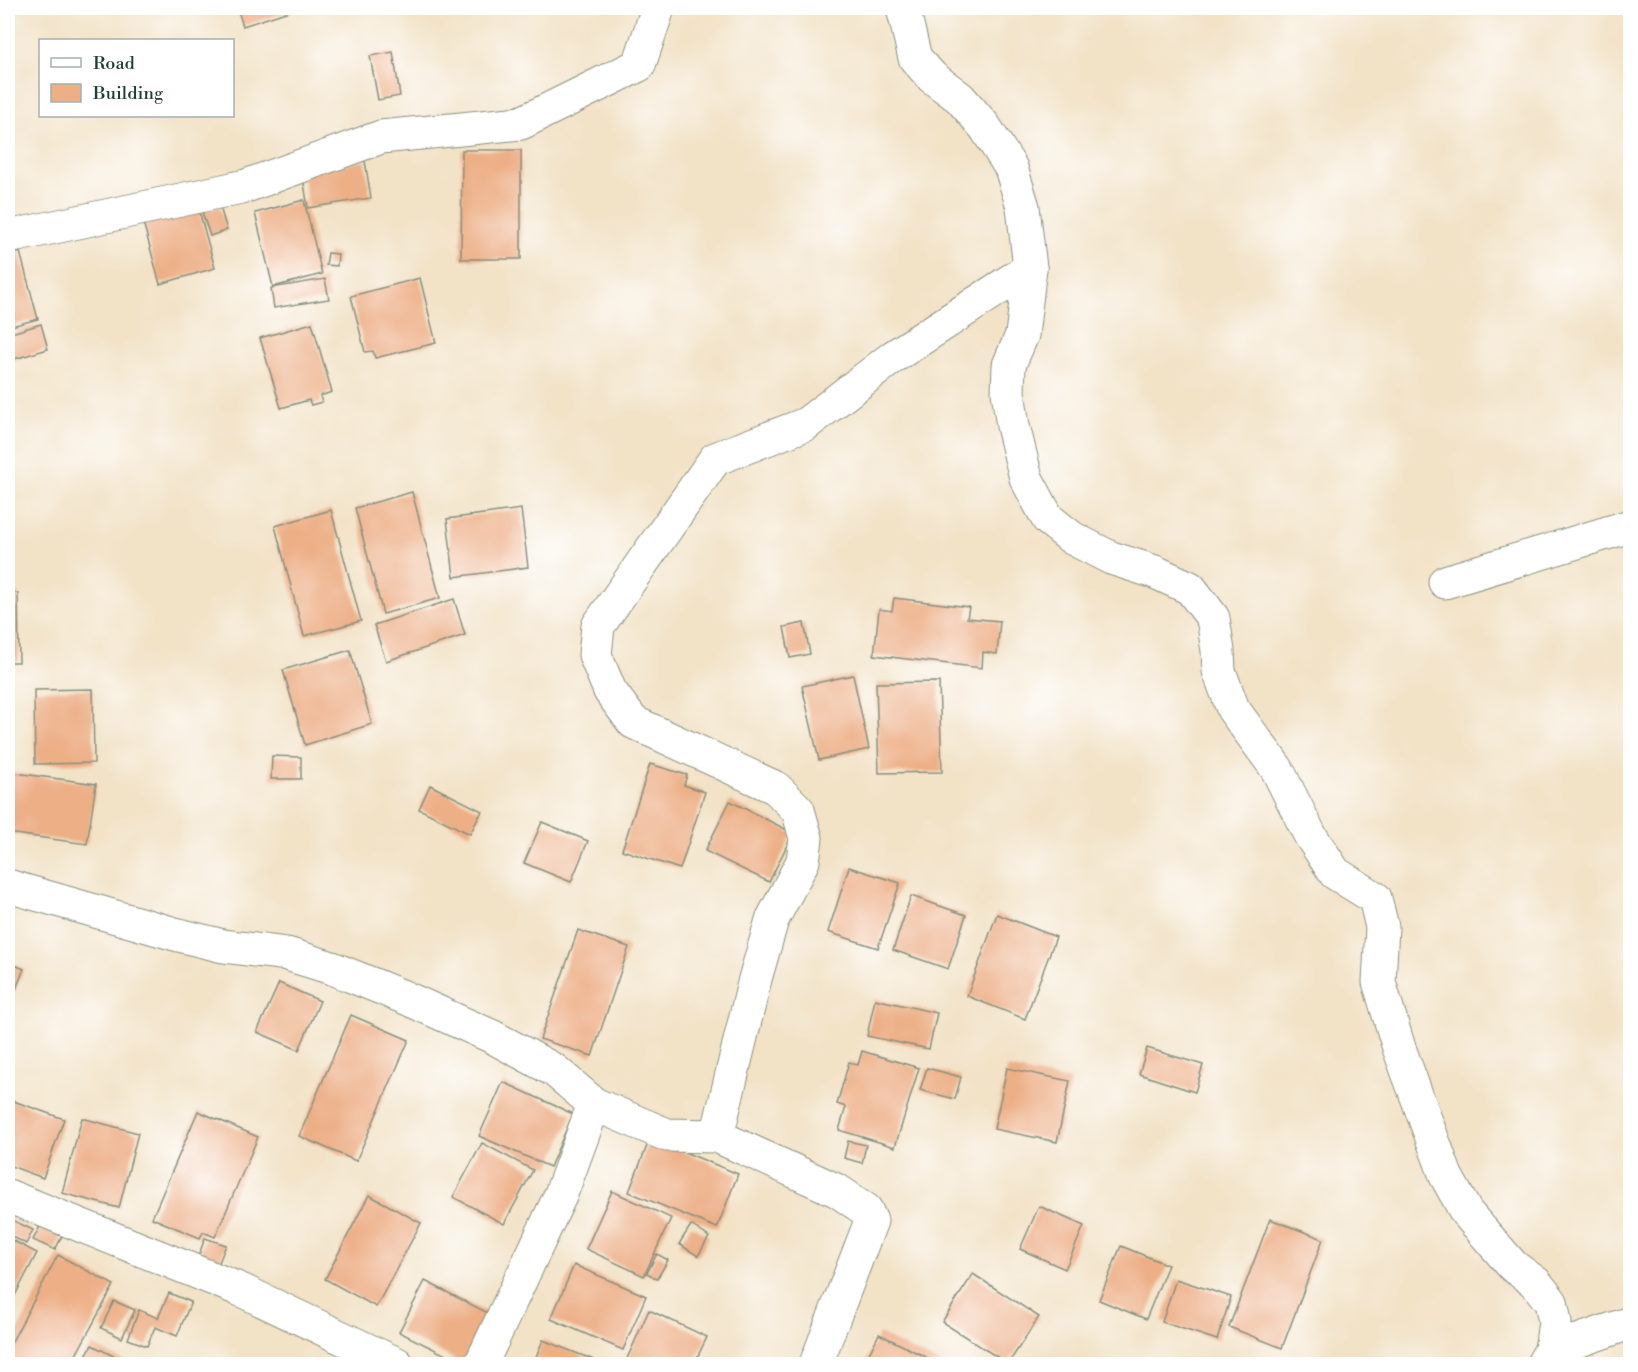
<svg xmlns="http://www.w3.org/2000/svg" width="1638" height="1372" viewBox="0 0 1638 1372" font-family="'Libre Bodoni',serif">
  <rect width="100%" height="100%" fill="#fff"/>
  <filter id="ink" filterUnits="userSpaceOnUse"><feTurbulence type="fractalNoise" baseFrequency=".0167" numOctaves="2"/><feDisplacementMap in="SourceGraphic" scale="12" xChannelSelector="R" yChannelSelector="G"/><feConvolveMatrix kernelMatrix="1 2 1 2 8 2 1 2 1" color-interpolation-filters="sRGB"/></filter>
  <filter id="wash" filterUnits="userSpaceOnUse"><feTurbulence type="fractalNoise" baseFrequency=".008" numOctaves="4" result="noise"/><feDisplacementMap in="SourceGraphic" scale="24" xChannelSelector="R" yChannelSelector="G"/><feGaussianBlur stdDeviation="1.35" result="paint"/><feColorMatrix in="noise" values="0 0 0 0 0 0 0 0 0 0 0 0 0 0 0 0 0 1.4 0 .05"/><feComposite in="paint" operator="in"/></filter>
  <g filter="url(#wash)">
    <rect width="100%" height="100%" fill="#f2e2c6"/>
    <g id="blocks">
      <g fill="#edaf86">
        <polygon points="237,8 291,8 292,10 243,26"/>
        <polygon points="393,52 400,96 378,100 370,56"/>
        <polygon points="462,150 521,150 521,259 461,259"/>
        <polygon points="365,161 371,198 308,208 302,171"/>
        <polygon points="304,200 322,274 273,287 255,213"/>
        <polygon points="198,207 215,268 160,284 143,222"/>
        <polygon points="220,207 227,230 210,236 202,212"/>
        <polygon points="20,252 38,319 8,327 8,256"/>
        <polygon points="328,253 338,254 337,266 326,265"/>
        <polygon points="420,278 436,343 375,358 373,351 365,352 351,296"/>
        <polygon points="325,279 329,299 274,308 271,288"/>
        <polygon points="312,323 332,392 320,396 322,402 311,405 309,400 281,408 260,338"/>
        <polygon points="41,324 48,349 8,361 8,334"/>
        <polygon points="412,492 440,598 383,614 355,508"/>
        <polygon points="521,509 528,567 454,577 447,519"/>
        <polygon points="331,510 361,621 304,636 275,526"/>
        <polygon points="8,593 18,593 19,662 8,662"/>
        <polygon points="894,598 969,607 967,618 1000,621 997,654 983,652 982,668 874,655 879,609 892,611"/>
        <polygon points="454,599 465,635 386,661 374,625"/>
        <polygon points="804,623 810,654 790,658 784,627"/>
        <polygon points="350,650 372,724 305,745 283,670"/>
        <polygon points="853,675 869,749 819,760 802,686"/>
        <polygon points="939,682 942,772 879,773 876,683"/>
        <polygon points="93,689 94,763 35,764 34,690"/>
        <polygon points="272,756 301,757 301,779 271,779"/>
        <polygon points="650,764 687,775 684,785 705,792 680,869 622,850"/>
        <polygon points="8,772 96,784 87,844 8,833"/>
        <polygon points="430,785 482,811 470,834 419,809"/>
        <polygon points="730,801 793,833 769,882 705,851"/>
        <polygon points="542,822 588,841 571,882 524,863"/>
        <polygon points="849,867 900,883 878,948 828,932"/>
        <polygon points="911,896 966,915 948,969 893,950"/>
        <polygon points="997,914 1056,937 1025,1019 967,996"/>
        <polygon points="578,930 629,947 592,1056 540,1039"/>
        <polygon points="8,962 24,969 12,999 8,997"/>
        <polygon points="279,983 320,1001 299,1050 257,1032"/>
        <polygon points="875,999 937,1013 929,1049 867,1036"/>
        <polygon points="351,1015 409,1040 356,1161 299,1136"/>
        <polygon points="1147,1048 1203,1065 1195,1092 1139,1074"/>
        <polygon points="862,1051 919,1068 895,1147 839,1130 846,1107 837,1104 849,1062 858,1065"/>
        <polygon points="927,1068 961,1077 955,1099 920,1090"/>
        <polygon points="1007,1068 1070,1081 1057,1142 994,1129"/>
        <polygon points="503,1082 573,1114 550,1167 479,1136"/>
        <polygon points="8,1099 64,1119 43,1178 8,1165"/>
        <polygon points="198,1111 258,1137 215,1237 203,1232 200,1238 152,1218"/>
        <polygon points="82,1118 138,1133 119,1208 62,1193"/>
        <polygon points="650,1138 738,1174 717,1228 629,1192"/>
        <polygon points="848,1141 866,1145 862,1163 844,1158"/>
        <polygon points="482,1143 533,1170 504,1224 453,1197"/>
        <polygon points="612,1191 671,1218 644,1276 586,1249"/>
        <polygon points="369,1195 421,1223 376,1307 325,1279"/>
        <polygon points="1039,1206 1084,1226 1065,1269 1020,1249"/>
        <polygon points="8,1218 33,1230 26,1244 8,1234"/>
        <polygon points="1270,1219 1323,1239 1282,1348 1229,1327"/>
        <polygon points="691,1225 709,1237 698,1256 679,1244"/>
        <polygon points="40,1226 62,1236 55,1250 33,1240"/>
        <polygon points="8,1238 37,1253 8,1309"/>
        <polygon points="205,1238 226,1245 218,1265 198,1257"/>
        <polygon points="1121,1246 1168,1265 1146,1319 1099,1300"/>
        <polygon points="657,1254 668,1260 657,1279 647,1273"/>
        <polygon points="58,1255 114,1285 71,1364 8,1364 8,1349"/>
        <polygon points="574,1265 646,1296 623,1350 551,1319"/>
        <polygon points="973,1274 1039,1317 1008,1364 942,1322"/>
        <polygon points="1176,1279 1231,1297 1217,1340 1162,1322"/>
        <polygon points="425,1281 492,1315 467,1364 464,1364 399,1332"/>
        <polygon points="169,1293 191,1302 177,1336 155,1327 147,1346 128,1339 139,1310 158,1318"/>
        <polygon points="114,1301 135,1310 122,1338 101,1328"/>
        <polygon points="649,1310 707,1337 694,1364 625,1363"/>
        <polygon points="879,1334 940,1364 864,1364"/>
        <polygon points="543,1340 604,1364 533,1364"/>
        <polygon points="92,1345 129,1364 81,1364"/>
      </g>
    </g>
  </g>
  <g filter="url(#ink)">
    <use href="#blocks" fill-opacity="0" stroke="#88907d" stroke-width="1.5"/>
    <g fill="none" stroke-linecap="round" stroke-linejoin="round">
      <defs>
        <g id="minor">
          <polyline points="903,8 915,58 932,77 960,98 985,127 1011,168 1023,207 1030,268 1022,335 1009,365 1008,392 1013,426 1026,478 1048,519 1072,538 1111,558 1155,572 1190,588 1213,618 1218,651 1219,671 1233,709 1277,769 1310,835 1335,873 1375,898 1382,927 1379,982 1399,1048 1446,1176 1466,1212 1513,1266 1536,1283 1551,1302 1555,1322 1551,1350 1543,1364"/>
          <polyline points="8,237 246,186 381,137 521,123 639,65 658,8"/>
          <polyline points="1445,582 1630,526"/>
          <polyline points="8,886 175,934 223,946 287,954 332,968 406,998 493,1037 554,1070 594,1104"/>
          <polyline points="717,1136 755,979 772,920 803,861 806,838 798,810 776,788 633,722 610,691 595,655 598,626 715,459 806,424 893,357 1030,268"/>
          <polyline points="8,1196 241,1290 397,1364"/>
          <polyline points="1551,1350 1630,1323"/>
          <polyline points="481,1364 561,1194 594,1104 667,1135 717,1136 838,1191 866,1210 871,1221 816,1364"/>
        </g>
      </defs>
      <use href="#minor" stroke="#88907d" stroke-width="35"/>
      <use href="#minor" stroke="#fff" stroke-width="33"/>
    </g>
  </g>
  <rect width="1638" height="1372" fill="none" stroke="#fff" stroke-width="30"/>
  <rect x="39" y="39" width="195" height="78" fill="#ffffff" stroke="#a5b1ae" stroke-width="1.5"/>
  <rect x="51" y="58" width="30" height="9" fill="#ffffff" stroke="#a5b1ae" stroke-width="1.5"/>
  <text x="93" y="69" font-size="18" fill="#1f3d34">Road</text>
  <rect x="51" y="84" width="30" height="18" fill="#edaf86" stroke="#a5b1ae" stroke-width="1.5"/>
  <text x="93" y="99" font-size="18" fill="#1f3d34">Building</text>
</svg>
